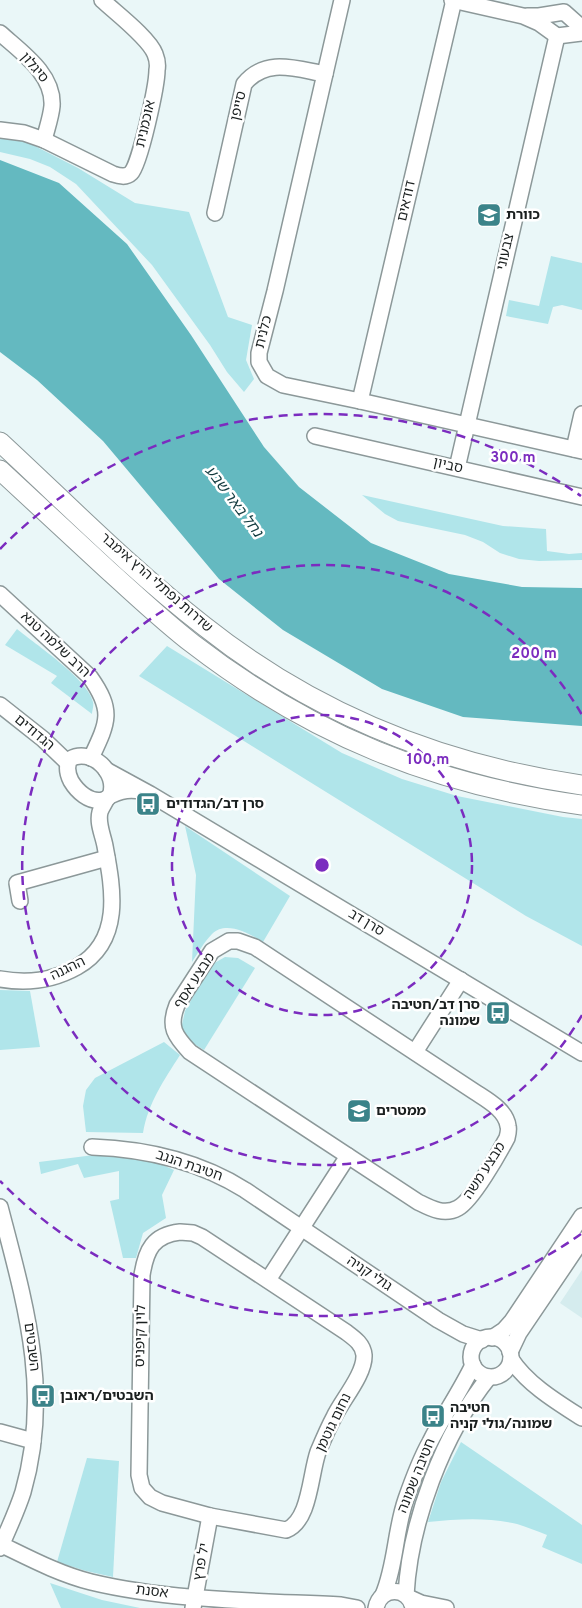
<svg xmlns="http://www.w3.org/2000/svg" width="582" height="1608" viewBox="0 0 582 1608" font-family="Overpass,'Noto Sans Hebrew',sans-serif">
  <rect width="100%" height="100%" fill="#eaf7f8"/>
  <polygon fill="#d5ecee" points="582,1270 582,1318 560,1303"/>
  <g fill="#b0e5ea">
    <polygon points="0,136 29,143 78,168 135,203 189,212 228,317 252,325 246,360 254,379 244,392 227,372 210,345 152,265 76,184 50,167 30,159 0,152"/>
    <polygon points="551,256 582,263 582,310 562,305 553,307 548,324 506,316 509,300 539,306"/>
    <polygon points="362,495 503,526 546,529 547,551 569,554 582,553 582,560 539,561 519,559 500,553 483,542 465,535 398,521 385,514"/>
    <path d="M17,629C35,644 89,680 93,702C94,706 92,711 92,714L51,683L57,676L5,645Z"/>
    <polygon points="167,646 342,753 402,779 457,796 563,817 582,819 582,946 526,916 139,676"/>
    <path d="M185,826L290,896L263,942C250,934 226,920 212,934C204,942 198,953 192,962L196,875Z"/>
    <polygon points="225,957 238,958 255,968 204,1050 189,1041 181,1029 185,1011 211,965"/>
    <polygon points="0,990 30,991 40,1047 0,1050"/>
    <path d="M164,1042L180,1055C164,1080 148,1103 143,1133L86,1132L83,1106L86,1090L95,1078Z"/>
    <path d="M94,1155C122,1156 149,1157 174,1170L162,1195L166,1218L143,1233L136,1258H123L110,1201L119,1199V1171L84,1178L78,1164L41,1174L39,1162Z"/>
    <path d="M461,1442L582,1525V1564L542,1547L547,1535C537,1531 527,1527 517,1524C487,1517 458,1519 428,1522L441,1482Z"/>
    <polygon points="87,1458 119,1461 113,1577 86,1571 57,1562"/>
    <polygon points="50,1583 102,1600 140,1608 61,1608"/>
  </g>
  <polygon fill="#64b9c0" points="0,160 59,183 127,244 191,335 264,447 299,487 371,543 449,574 522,587 582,588 582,726 463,717 382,689 283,630 219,579 103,441 37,380 0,352"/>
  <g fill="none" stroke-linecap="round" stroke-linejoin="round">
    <defs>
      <g id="minor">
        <polyline points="342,0 275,291 259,353 259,362 267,376 283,385 360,401 582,451"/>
        <polyline points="452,0 523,16 539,23 557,36 582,33"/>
        <polyline points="527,16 539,16 564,12 582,28"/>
        <path d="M0,33C21,52 54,74 52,106C51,117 47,128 44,140"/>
        <path d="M0,130L24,133L44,140L113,174C119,176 126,178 131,173C140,164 157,85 157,70C158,65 157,59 155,54C149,38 116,13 102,0"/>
        <path d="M215,213L244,84C266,57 296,69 325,74"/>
        <polyline points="360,401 454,0"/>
        <polyline points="315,436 582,497"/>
        <polyline points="574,449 582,414"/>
        <polyline points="457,468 557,36"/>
        <path d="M0,594L90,677C114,711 108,722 91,758"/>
        <polyline points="0,705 43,739 68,763"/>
        <polyline points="106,770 150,794 582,1053"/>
        <path d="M110,796C119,773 91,747 70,759C66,766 67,773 71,781C77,791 89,803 103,800C107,800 109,796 112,795C122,790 133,789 143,792"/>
        <polyline points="20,901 17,883 107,858"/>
        <path d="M229,941H238L255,947L475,1092C487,1100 506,1110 508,1126C509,1129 508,1134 507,1138C499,1153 472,1201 458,1208C444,1216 430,1208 418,1202L190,1052C175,1036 168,1027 177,1005L212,951Z"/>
        <path d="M0,979C28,984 52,981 77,967C123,941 113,889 105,846C103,835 97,823 100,812C101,808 105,803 107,798"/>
        <polyline points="415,1052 461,980"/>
        <path d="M92,1147C146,1149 199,1161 245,1190L438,1320L463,1334L482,1340"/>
        <path d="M0,1207C25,1303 52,1391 23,1492C17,1511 8,1530 0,1548"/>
        <path d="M180,1232L193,1233L202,1237L346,1332C354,1338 363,1344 364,1355C365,1374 342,1400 334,1417C328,1428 323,1440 318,1452C310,1475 310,1521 286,1530L210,1516L162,1503L150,1497L142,1488L139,1475L142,1275C146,1250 153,1235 180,1232Z"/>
        <polyline points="268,1280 348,1156"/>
        <circle cx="491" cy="1357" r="20"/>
        <polyline points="492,1338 504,1330 512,1321 582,1216"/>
        <polyline points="510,1352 519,1333 582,1240"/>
        <path d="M511,1359C527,1384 557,1402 582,1418"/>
        <polyline points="0,1432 33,1441"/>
        <path d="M0,1544C29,1558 59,1574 91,1582C170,1601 260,1601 341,1605L357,1608"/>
        <path d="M383,1595C396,1565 395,1530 406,1499C413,1479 420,1460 430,1442C443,1416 460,1392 473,1365"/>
        <path d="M406,1595C410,1522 443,1434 489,1377"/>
        <polyline points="410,1598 421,1603 446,1608"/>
        <polyline points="193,1608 210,1516"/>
        <path d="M376,1608C380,1586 409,1586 413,1608"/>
      </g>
      <g id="major">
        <path d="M0,442C67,504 132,570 204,626C315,714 442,765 582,785"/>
        <path d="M0,470C36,503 72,537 108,570C136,595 163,621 193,644C311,735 435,785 582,805"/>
      </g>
    </defs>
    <use href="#minor" stroke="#8c9899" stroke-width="18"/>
    <use href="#major" stroke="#8c9899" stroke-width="21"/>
    <use href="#minor" stroke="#fff" stroke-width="15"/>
    <use href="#major" stroke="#fff" stroke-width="19"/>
  </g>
  <g fill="none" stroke="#7b2cbf" stroke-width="2.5" stroke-dasharray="9 6">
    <circle cx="322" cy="865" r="150"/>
    <path d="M582 1015A300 300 0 1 1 582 715"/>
    <path d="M581 1234A451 451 0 0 1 0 1181M0 549A451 451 0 0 1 581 496"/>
  </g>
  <defs>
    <symbol id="school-square" viewBox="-11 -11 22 22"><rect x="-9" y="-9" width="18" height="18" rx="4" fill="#3b8389" stroke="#fff"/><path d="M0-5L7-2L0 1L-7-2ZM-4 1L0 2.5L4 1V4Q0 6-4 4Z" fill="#fff"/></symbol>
    <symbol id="bus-square" viewBox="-11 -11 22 22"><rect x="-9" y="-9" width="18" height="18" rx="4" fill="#3b8389" stroke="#fff"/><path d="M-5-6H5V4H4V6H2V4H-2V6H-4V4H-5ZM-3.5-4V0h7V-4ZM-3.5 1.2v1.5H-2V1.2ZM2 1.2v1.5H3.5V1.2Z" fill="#fff"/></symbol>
  </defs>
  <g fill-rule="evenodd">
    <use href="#school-square" x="475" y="201" width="28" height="28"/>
    <use href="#bus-square" x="134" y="790" width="28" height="28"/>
    <use href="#bus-square" x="484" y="999" width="28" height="28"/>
    <use href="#school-square" x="345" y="1097" width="28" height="28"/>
    <use href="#bus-square" x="29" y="1382" width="28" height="28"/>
    <use href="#bus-square" x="419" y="1402" width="28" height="28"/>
  </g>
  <g text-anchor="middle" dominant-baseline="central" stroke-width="5" stroke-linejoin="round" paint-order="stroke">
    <g font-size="14" fill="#1a1f1f" stroke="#fff">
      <text transform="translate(34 68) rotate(49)">סיגלון</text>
      <text transform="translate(239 106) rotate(-77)">סייפן</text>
      <text transform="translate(146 124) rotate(-77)">אוכמנית</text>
      <text transform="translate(407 201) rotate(-77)">דודאים</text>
      <text transform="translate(506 252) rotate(-77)">צבעוני</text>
      <text transform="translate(264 332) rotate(-76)">כלנית</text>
      <text transform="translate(448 466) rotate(13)">סביון</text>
      <text transform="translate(156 583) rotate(41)">שדרות נפתלי הרץ אימבר</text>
      <text transform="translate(55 645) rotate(43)">הרב שלמה טנא</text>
      <text transform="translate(34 733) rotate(40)">הגדודים</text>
      <text transform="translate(366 923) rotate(31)">סרן דב</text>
      <text transform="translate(68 969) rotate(-26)">ההגנה</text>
      <text transform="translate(195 981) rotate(-57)">מבצע אסף</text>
      <text transform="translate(189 1166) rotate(19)">חטיבת הנגב</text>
      <text transform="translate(485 1171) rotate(-57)">מבצע משה</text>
      <text transform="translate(369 1274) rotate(34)">גולי קניה</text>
      <text transform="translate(141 1336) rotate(-89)">לוין קיפניס</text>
      <text transform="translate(31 1347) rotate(83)">השבטים</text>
      <text transform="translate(334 1423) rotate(-64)">נחום גוטמן</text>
      <text transform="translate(417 1476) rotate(-68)">חטיבה שמונה</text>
      <text transform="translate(202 1562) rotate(-80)">יל פרץ</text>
      <text transform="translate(152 1592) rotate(7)">אסנת</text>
    </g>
    <g font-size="14" font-weight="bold" fill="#1a1f1f" stroke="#fff" text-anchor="start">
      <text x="506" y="215">כוורת</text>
      <text x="166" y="804">סרן דב/הגדודים</text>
      <text x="480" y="1005" text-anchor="end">סרן דב/חטיבה<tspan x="480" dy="16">שמונה</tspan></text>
      <text x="376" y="1111">ממטרים</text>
      <text x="60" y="1396">השבטים/ראובן</text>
      <text x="450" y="1408">חטיבה<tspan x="450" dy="16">שמונה/גולי קניה</tspan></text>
    </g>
    <g font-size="15" font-style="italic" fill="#143c40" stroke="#fff">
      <text transform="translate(233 502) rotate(53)">נחל באר שבע</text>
    </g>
  </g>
  <circle cx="322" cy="865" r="8" fill="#7b2cbf" stroke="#fff" stroke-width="2.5"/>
  <g font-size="15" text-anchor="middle" font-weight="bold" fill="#7b2cbf" stroke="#fff" stroke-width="5" stroke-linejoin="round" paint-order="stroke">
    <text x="513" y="462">300 m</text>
    <text x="534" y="658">200 m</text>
    <text x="428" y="764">100 m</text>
  </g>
</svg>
